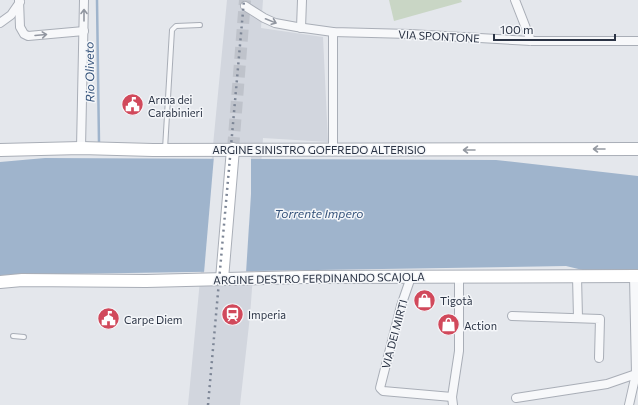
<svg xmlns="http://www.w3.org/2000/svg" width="638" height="405" viewBox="0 0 638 405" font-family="Commissioner,sans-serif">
  <rect width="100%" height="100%" fill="#e4e7ec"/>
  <polygon fill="#d2d6de" points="227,0 263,0 261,28 323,37 328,142 263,138 250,316 240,405 188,405"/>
  <polygon fill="#c9d6c5" points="389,0 461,0 462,2 394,21"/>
  <polygon fill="#9fb4cc" points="45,158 496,160 638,176 638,272 595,273 566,266 0,275 0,162"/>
  <polygon fill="#e4e7ec" points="214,156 251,157 251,194 246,273 204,273"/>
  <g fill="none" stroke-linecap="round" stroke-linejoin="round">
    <polyline stroke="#9fb4cc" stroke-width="2.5" points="97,0 99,143"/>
    <polyline stroke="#bfc3cb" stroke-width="12" stroke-dasharray="12 6" stroke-linecap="butt" points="233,149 245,0"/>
    <defs>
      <g id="lane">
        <polyline points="165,149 172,30 176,26 200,25"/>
        <polyline points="13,336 24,337"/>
      </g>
      <g id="street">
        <polyline points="19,0 20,27 24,34 28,36 84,31"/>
        <polyline points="515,0 531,41"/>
        <polyline points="245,6 264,18 275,23 297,27 333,32 410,34 531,41 638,41"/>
        <polyline points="0,23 11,15 20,2"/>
        <polyline points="301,28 302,0"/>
        <polyline points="333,32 333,149"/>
        <polyline points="81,148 84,0"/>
        <polyline points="577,276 578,318"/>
        <polyline points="411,277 401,306 380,388 383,391 452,397"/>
        <polyline points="512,316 600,319 599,358"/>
        <polyline points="516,398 607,384 636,374"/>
        <polyline points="453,405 452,397 459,351 459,276"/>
        <polyline points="629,405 636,374 634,276"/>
      </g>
      <g id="secondary">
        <polyline points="0,150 81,148 153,150 638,149"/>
        <polyline points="222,279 233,149"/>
        <polyline points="0,282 22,280 146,281 305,277 638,276"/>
      </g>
    </defs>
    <use href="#lane" stroke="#a9aeb7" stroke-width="6"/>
    <use href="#street" stroke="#a9aeb7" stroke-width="10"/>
    <use href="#secondary" stroke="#a9aeb7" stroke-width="14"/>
    <use href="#lane" stroke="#f7f8fa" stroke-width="4"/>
    <use href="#street" stroke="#f7f8fa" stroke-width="8"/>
    <use href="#secondary" stroke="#fff" stroke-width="12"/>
    <polyline stroke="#7d8696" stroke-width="2.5" stroke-dasharray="2 4" stroke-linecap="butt" points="208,405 244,0"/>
  </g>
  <defs><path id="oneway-shaft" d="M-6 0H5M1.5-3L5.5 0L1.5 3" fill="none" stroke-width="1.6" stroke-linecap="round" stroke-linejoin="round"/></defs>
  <g stroke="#9196a0">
    <use href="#oneway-shaft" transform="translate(84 15) rotate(-90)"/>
    <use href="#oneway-shaft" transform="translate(271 21) rotate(22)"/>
    <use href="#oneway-shaft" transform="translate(41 35) rotate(-5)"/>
  </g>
  <g stroke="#959aa2">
    <use href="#oneway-shaft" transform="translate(599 149) rotate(180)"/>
    <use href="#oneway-shaft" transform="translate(469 150) rotate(180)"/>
  </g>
  <defs>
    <symbol id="civic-disc" viewBox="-11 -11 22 22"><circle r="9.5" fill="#d1495b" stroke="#f4f6f9"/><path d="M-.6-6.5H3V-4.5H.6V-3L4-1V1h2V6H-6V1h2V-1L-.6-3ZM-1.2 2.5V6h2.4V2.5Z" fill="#fff"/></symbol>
    <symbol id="shop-disc" viewBox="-11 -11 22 22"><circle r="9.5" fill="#d1495b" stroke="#f4f6f9"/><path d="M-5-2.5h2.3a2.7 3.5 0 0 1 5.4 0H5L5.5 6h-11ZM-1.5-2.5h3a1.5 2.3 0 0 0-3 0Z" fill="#fff"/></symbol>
    <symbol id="station-disc" viewBox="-11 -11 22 22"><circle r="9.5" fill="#d1495b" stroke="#f4f6f9"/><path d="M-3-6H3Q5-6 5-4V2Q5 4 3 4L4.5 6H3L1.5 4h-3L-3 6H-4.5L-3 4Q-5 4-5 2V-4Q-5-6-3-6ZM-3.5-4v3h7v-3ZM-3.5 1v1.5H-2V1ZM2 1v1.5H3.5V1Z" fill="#fff"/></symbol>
  </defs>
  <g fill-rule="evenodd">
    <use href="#civic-disc" x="120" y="92" width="25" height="25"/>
    <use href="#shop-disc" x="412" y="288" width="25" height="25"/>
    <use href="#station-disc" x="220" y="302" width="25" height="25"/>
    <use href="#civic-disc" x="96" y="306" width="25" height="25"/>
    <use href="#shop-disc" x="436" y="312" width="25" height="25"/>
  </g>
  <g text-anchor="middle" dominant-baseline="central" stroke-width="3" stroke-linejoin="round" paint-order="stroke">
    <g font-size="11" fill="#2b3445" stroke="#f4f6f9">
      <text transform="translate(439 36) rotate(3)">VIA SPONTONE</text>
      <text x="319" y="149">ARGINE SINISTRO GOFFREDO ALTERISIO</text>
      <text transform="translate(319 278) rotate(-1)">ARGINE DESTRO FERDINANDO SCAJOLA</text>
      <text transform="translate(394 334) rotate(-75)">VIA DEI MIRTI</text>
    </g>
    <g font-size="11" fill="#2b3445" stroke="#f4f6f9" text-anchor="start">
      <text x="148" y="99">Arma dei<tspan x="148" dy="13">Carabinieri</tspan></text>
      <text x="440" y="300">Tigotà</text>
      <text x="248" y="314">Imperia</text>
      <text x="124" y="319">Carpe Diem</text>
      <text x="464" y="325">Action</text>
    </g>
    <g font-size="12" font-style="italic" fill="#34527a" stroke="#f4f6f9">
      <text transform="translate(89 72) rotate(-91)">Rio Oliveto</text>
      <text x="319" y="213">Torrente Impero</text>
    </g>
  </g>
  <path d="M494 34v6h121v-6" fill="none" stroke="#2b3445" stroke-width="2"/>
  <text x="500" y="34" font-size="12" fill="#2b3445" stroke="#f4f6f9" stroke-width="3" paint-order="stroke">100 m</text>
</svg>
